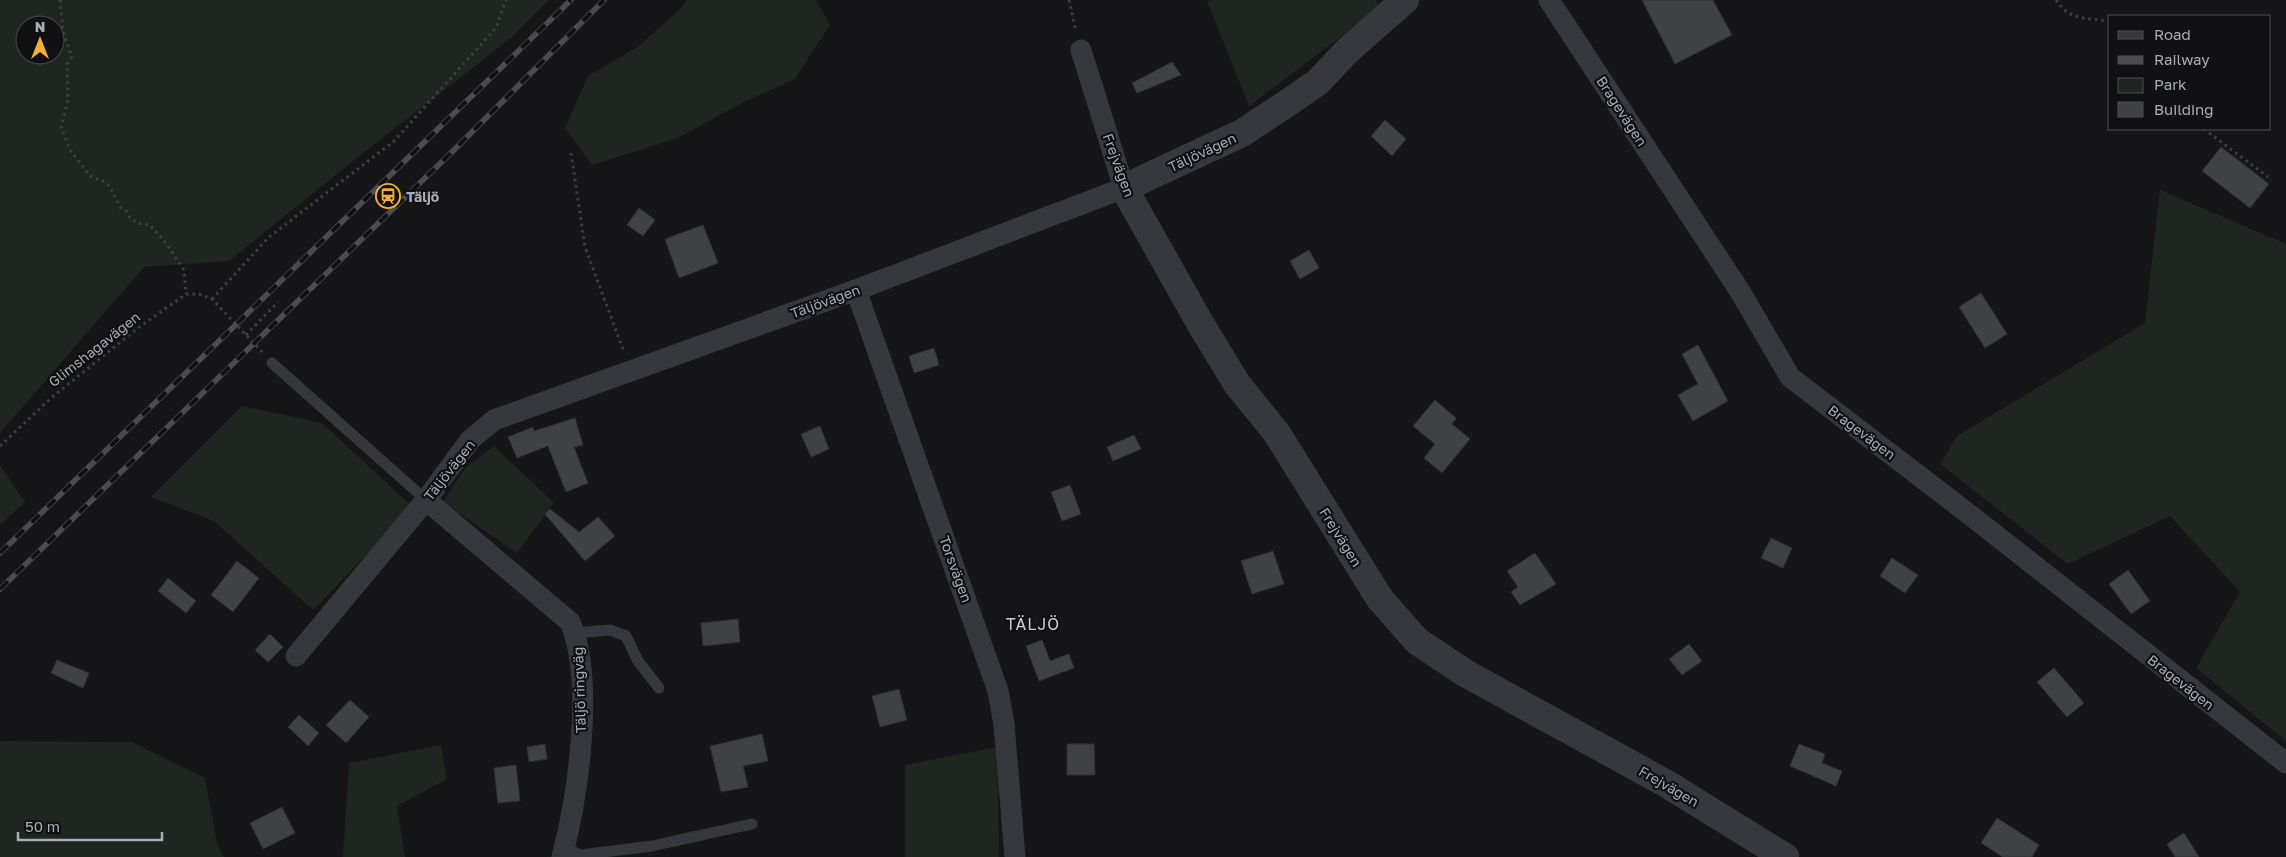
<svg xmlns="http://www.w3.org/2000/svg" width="2286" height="857" viewBox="0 0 2286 857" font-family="'Golos Text',sans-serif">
  <rect width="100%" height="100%" fill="#161618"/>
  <g fill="#1e261f" fill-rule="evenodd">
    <path d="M0,0H549L511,38L363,153L229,261L144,267L0,433ZM25,25H55V55H25Z"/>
    <polygon points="687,0 816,0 830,25 795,79 740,104 678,138 592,165 565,128 588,76 639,46 679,10"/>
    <polygon points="1211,0 1376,0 1380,7 1249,106 1207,1"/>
    <polygon points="2160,190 2286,244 2286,741 2196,668 2240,592 2170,516 2068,564 1940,464 1957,436 2145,323"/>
    <polygon points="242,406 322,423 413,507 313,610 214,521 151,497"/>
    <polygon points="494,446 554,503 517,553 443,502 466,467"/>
    <polygon points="0,465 25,502 0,525"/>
    <polygon points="0,741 132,742 205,778 217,843 224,857 0,857"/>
    <polygon points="441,745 447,779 397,806 405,857 343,857 349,763"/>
    <polygon points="997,747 999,857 905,857 905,765"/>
  </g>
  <g fill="#404145" stroke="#303034">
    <polygon points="1642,0 1713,0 1732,35 1675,64"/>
    <polygon points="1172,62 1181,75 1137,93 1132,83"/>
    <polygon points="1385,120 1406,139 1392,156 1371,136"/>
    <polygon points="2221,147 2269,184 2250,208 2202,171"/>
    <polygon points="639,208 655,220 643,236 627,225"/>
    <polygon points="703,225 718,263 679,278 665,239"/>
    <polygon points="1309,250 1319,268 1300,279 1290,261"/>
    <polygon points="1981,293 2007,334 1985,348 1959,307"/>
    <polygon points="1698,345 1728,401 1693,421 1678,395 1698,384 1682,354"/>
    <polygon points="934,348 939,365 914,373 909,356"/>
    <polygon points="1435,400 1456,418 1452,424 1470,439 1442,473 1424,458 1435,444 1413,426"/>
    <polygon points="575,418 583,445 574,447 588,483 566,492 548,446 517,458 508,437 533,427 534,431"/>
    <polygon points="820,426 829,449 811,457 801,434"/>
    <polygon points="1134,435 1141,449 1113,461 1107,447"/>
    <polygon points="1070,485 1081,514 1062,521 1051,492"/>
    <polygon points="550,509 579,532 598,517 615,536 585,561 545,514"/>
    <polygon points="1771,538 1792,548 1783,568 1761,558"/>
    <polygon points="1273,551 1284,584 1252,594 1241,561"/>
    <polygon points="1535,553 1556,584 1520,605 1511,592 1518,587 1507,571"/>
    <polygon points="1892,558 1918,575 1905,593 1880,576"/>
    <polygon points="237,561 259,578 233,612 211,595"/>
    <polygon points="2128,570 2150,601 2131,614 2109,584"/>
    <polygon points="168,578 196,601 186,613 158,591"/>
    <polygon points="738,619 740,642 703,646 701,623"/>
    <polygon points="270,634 283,647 268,662 255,650"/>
    <polygon points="1042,640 1050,661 1069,654 1074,668 1039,681 1026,646"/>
    <polygon points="1689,644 1702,661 1682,675 1669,659"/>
    <polygon points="57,660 89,673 83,688 51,673"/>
    <polygon points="2054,668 2084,703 2067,717 2037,682"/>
    <polygon points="899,689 907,720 880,727 872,696"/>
    <polygon points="350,700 369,717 346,743 326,725"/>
    <polygon points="299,715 319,733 308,746 288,727"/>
    <polygon points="762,734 768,761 743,766 748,787 721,792 710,746"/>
    <polygon points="545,744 547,759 529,762 527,747"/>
    <polygon points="1067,744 1094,744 1095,775 1067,775"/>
    <polygon points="1799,744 1825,754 1822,763 1842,771 1836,786 1790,766"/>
    <polygon points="516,765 520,801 498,803 494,768"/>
    <polygon points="282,807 295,833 263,849 250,823"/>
    <polygon points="1997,818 2039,845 2032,857 2003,857 1981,843"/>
    <polygon points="2184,833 2199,857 2175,857 2167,844"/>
  </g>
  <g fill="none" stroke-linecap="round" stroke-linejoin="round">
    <g stroke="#3d3f44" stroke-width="3" stroke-dasharray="2.5 4" stroke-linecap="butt">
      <polyline points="60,0 63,32 72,57 67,64 68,100 61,127 70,150 90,176 105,182 110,187 120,207 126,211 130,218 138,223 150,225 165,242 184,270 186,294"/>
      <polyline points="1069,0 1076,31"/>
      <path d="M2056,0C2071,23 2087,16 2110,22"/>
      <polyline points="2204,129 2268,177"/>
      <polyline points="571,153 585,247 624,352"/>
      <polyline points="212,299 269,237 393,142 496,28 506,0"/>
      <polyline points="246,335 278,302"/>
      <polyline points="0,446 51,398 138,328 186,294 199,294 212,299 263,353"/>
    </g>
    <g stroke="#37383d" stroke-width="11">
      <polyline points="272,363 426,500"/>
      <polyline points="575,633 610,630 626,636 638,661 659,688"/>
      <polyline points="565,847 580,855 652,846 752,824"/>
    </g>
    <g stroke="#37383d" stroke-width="21">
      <polyline points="1549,0 1741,293 1790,377 1965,511 2286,763"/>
      <polyline points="856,290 998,691 1004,724 1015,857"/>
      <path d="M426,500L570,622C595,680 578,796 562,857"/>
      <polyline points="296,656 426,500 470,440 494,420 856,290 1124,188 1081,50"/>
    </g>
    <polyline stroke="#37383d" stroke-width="28" points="1405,0 1347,51 1318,82 1286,104 1242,133 1124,188 1200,323 1237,384 1276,432 1380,599 1417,641 1465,673 1667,784 1785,857"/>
    <defs>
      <g id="rail">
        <polyline points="0,553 571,0"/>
        <polyline points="0,589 454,150 604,0"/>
      </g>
    </defs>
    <use href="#rail" stroke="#4a4c52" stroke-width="5.5"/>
    <use href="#rail" stroke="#111113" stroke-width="4" stroke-dasharray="11" stroke-linecap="butt"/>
  </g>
  <defs>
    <symbol id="station-ring" viewBox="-11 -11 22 22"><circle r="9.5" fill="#111113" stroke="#f2b134" stroke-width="1.5"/><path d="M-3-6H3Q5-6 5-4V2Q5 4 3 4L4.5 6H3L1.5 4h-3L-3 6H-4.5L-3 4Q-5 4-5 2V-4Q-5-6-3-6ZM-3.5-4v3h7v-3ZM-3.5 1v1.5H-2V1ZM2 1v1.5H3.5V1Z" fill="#f2b134"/></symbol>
  </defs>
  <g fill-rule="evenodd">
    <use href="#station-ring" x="374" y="182" width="28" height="28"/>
  </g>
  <g text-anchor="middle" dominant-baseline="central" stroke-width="4.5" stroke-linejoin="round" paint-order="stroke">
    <g font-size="14" fill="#a8adb8" stroke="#111113">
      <text transform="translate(1622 111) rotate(57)">Bragevägen</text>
      <text transform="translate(1202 152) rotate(-25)">Täljövägen</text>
      <text transform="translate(1119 165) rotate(70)">Frejvägen</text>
      <text transform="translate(825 301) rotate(-20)">Täljövägen</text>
      <text transform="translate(94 349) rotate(-38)">Glimshagavägen</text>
      <text transform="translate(1862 432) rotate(37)">Bragevägen</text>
      <text transform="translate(449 470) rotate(-52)">Täljövägen</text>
      <text transform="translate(1341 537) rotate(58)">Frejvägen</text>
      <text transform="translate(956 569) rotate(70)">Torsvägen</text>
      <text transform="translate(2181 682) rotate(38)">Bragevägen</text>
      <text transform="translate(579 690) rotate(-92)">Täljö ringväg</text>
      <text transform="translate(1669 786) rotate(30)">Frejvägen</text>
    </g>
    <g font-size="14" font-weight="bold" fill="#a8adb8" stroke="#111113" text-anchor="start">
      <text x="406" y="196">Täljö</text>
    </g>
    <g font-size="16" letter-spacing="1" fill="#c9ccd4" stroke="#111113">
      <text x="1033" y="624">TÄLJÖ</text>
    </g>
  </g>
  <rect x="2108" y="15" width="162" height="115" fill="#111113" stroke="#4d4f55"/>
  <rect x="2118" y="31" width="25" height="8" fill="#37383d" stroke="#4d4f55"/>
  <text x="2154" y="40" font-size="15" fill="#a8adb8">Road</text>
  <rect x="2118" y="56" width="25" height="8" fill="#4a4c52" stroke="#4d4f55"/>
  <text x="2154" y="65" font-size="15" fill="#a8adb8">Railway</text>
  <rect x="2118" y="78" width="25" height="15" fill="#1e261f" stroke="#4d4f55"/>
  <text x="2154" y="90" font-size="15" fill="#a8adb8">Park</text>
  <rect x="2118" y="102" width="25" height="15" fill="#404145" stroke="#4d4f55"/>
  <text x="2154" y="115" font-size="15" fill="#a8adb8">Building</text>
  <g transform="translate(40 40)"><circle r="24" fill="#111113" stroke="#4d4f55"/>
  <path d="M0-4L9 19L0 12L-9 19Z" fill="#f2b134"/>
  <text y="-8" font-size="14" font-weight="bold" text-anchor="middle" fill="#a8adb8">N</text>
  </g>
  <path d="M18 832v8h144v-8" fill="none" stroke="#a8adb8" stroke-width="2.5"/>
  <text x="25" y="832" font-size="15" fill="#a8adb8" stroke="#111113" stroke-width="4" paint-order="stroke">50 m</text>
</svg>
